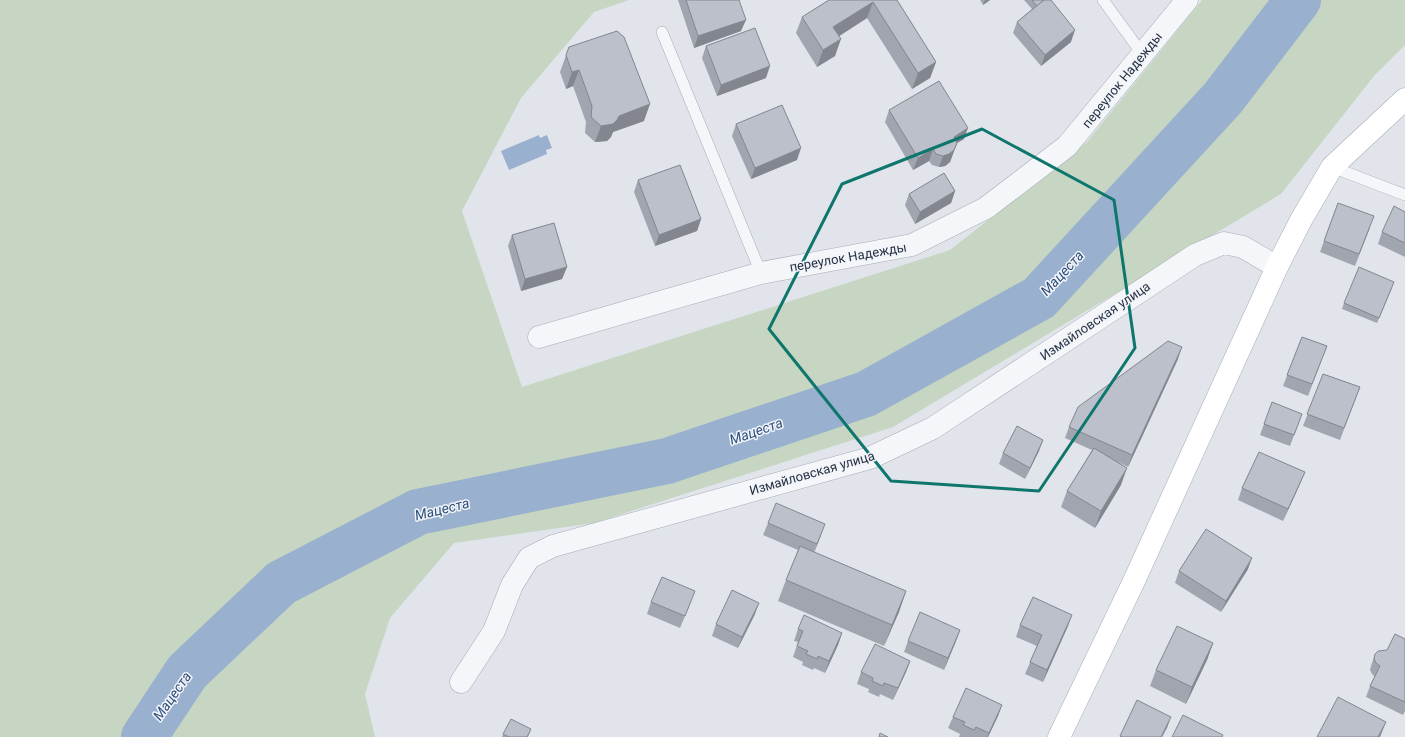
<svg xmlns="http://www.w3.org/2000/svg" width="1405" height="737" viewBox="0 0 1405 737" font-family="Roboto,sans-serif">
  <rect width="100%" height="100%" fill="#e1e5eb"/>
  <polygon fill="#c6d6c2" points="0,0 629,0 594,12 521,98 462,211 522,387 950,250 1087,142 1202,0 1405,0 1405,45 1374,76 1281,194 893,427 594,523 454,543 390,618 365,694 375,737 0,737"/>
  <polygon fill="#99b1ce" points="539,135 540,138 547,135 552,148 546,150 547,154 509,170 501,151"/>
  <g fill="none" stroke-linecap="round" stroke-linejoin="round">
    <polyline stroke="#99b1ce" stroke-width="46" points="144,737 187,672 281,583 418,512 667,461 866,394 1039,298 1223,98 1298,0"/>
    <defs>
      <g id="lane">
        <polyline points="1103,0 1143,55"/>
        <polyline points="662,32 761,273"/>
        <polyline points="1332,167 1405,195"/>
      </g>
      <g id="street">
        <polyline points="539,337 761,273 912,245 986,208 1067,146 1187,0"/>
        <polyline points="461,682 494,631 512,585 529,558 553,546 870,458 933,428 1195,255 1224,243 1243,247 1277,267"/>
      </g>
      <polyline id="secondary" points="1059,737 1134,581 1277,267 1301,220 1332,167 1405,99"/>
    </defs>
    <use href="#lane" stroke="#a6abb6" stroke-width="12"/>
    <use href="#street" stroke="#a6abb6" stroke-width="23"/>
    <use href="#secondary" stroke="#a6abb6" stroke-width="23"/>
    <use href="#lane" stroke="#f4f6f9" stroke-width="11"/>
    <use href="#street" stroke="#f4f6f9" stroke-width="22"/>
    <use href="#secondary" stroke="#fff" stroke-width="22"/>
  </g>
  <g fill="#a1a5af">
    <polygon points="678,0 739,0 741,31 694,48"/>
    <polygon points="829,0 897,0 936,62 930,78 912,89 867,18 839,36 835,56 817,67 796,33 802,17"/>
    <polygon points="980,0 990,0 983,5"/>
    <polygon points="1024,0 1051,0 1071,42 1041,66 1013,33 1017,22 1032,9"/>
    <polygon points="706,46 766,78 717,96 702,58"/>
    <polygon points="569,47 644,121 613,132 611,137 607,141 595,142 585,133 586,122 573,86 566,89 560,72"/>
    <polygon points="889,110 964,139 957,143 950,162 945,166 939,167 932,165 929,161 913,170 885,122"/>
    <polygon points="736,124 797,160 751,179 732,136"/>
    <polygon points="638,180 701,219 697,231 655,246 634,192"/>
    <polygon points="955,191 951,203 915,224 905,205 909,194"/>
    <polygon points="1338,203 1370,228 1355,266 1320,252"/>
    <polygon points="1405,212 1405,257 1378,244 1382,232"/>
    <polygon points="512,235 567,267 562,279 521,291 508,246"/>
    <polygon points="1392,288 1377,323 1342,309 1344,303"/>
    <polygon points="1302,337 1327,346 1308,396 1283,386"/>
    <polygon points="1178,359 1128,467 1118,462 1121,485 1095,528 1061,507 1067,491 1092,450 1065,438 1069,427"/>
    <polygon points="1323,374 1360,387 1340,440 1303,426"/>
    <polygon points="1272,402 1302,414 1290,446 1260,435"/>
    <polygon points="1039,451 1025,479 999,464 1003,453"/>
    <polygon points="1300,484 1283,521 1238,500 1242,488"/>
    <polygon points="768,523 821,535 814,552 906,591 899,612 884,646 778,601 786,580 798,550 763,535"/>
    <polygon points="1248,569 1221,612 1175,583 1179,571"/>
    <polygon points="651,602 691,602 680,628 647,614"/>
    <polygon points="755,614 738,648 712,636 716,624"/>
    <polygon points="1020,625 1068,626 1043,682 1025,674 1037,646 1016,637"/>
    <polygon points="798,629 842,633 838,645 825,673 814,668 813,670 802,665 803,662 793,657 798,642 794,641"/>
    <polygon points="960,630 956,641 944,670 904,652 908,641"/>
    <polygon points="1405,639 1405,711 1403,715 1366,697 1370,686 1375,677 1372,674 1370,670 1371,666 1375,654 1387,650"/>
    <polygon points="1213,643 1207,660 1186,704 1150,686 1156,670"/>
    <polygon points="910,661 906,672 893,700 880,694 879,697 868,692 869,689 857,684 861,672"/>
    <polygon points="1002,705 998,716 988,737 959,737 960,734 948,728 953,717"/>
    <polygon points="531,729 528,737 502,737 503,734"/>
  </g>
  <g fill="#83868e">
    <polygon points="985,0 990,0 983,5"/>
    <polygon points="873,2 867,18 827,44 833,27"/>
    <polygon points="746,20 741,31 694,48 698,36"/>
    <polygon points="1075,30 1071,42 1041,66 1045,55"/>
    <polygon points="841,39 835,56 817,67 823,50"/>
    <polygon points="936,62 930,78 912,89 918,73"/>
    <polygon points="770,66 766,78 717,96 721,85"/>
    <polygon points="579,70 573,86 566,89 572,72"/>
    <polygon points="650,104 644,121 613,132 611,137 607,141 595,142 601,126 619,116"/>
    <polygon points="968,128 964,139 957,143 950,162 945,166 939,167 943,156 954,137"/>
    <polygon points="801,148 797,160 751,179 755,168"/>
    <polygon points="933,149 929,161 913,170 918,158"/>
    <polygon points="955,191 951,203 915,224 920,212"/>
    <polygon points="701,219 697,231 655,246 659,235"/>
    <polygon points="567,267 562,279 521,291 525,279"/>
    <polygon points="1182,347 1178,359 1128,467 1132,455"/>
    <polygon points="1043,440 1039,451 1025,479 1030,468"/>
    <polygon points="1127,468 1121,485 1095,528 1101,511"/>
    <polygon points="1305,472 1300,484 1283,521 1288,509"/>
    <polygon points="825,524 821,535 813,556 817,544"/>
    <polygon points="1252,558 1248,569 1221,612 1226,601"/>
    <polygon points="906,591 899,612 884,646 892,625"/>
    <polygon points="759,603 755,614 738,648 742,637"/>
    <polygon points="1072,615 1068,626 1043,682 1047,670"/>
    <polygon points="960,630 956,641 944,670 948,658"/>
    <polygon points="842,633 838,645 825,673 829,661"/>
    <polygon points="1213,643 1207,660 1186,704 1192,687"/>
    <polygon points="910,661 906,672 893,700 898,688"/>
    <polygon points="1002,705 998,716 988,737 987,737"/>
    <polygon points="1171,717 1167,728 1162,737 1161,737"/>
    <polygon points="1386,722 1380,737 1378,737"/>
  </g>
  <g fill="#bbc0cb" stroke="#83868e">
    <polygon points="686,0 739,0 746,20 698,36"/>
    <polygon points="829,0 897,0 936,62 918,73 873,2 833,27 841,39 823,50 802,17"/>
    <polygon points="1032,0 1044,0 1037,6"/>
    <polygon points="1044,0 1051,0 1075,30 1045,55 1017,22"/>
    <polygon points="755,28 770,66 721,85 706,46"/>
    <polygon points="617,31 624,37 650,104 619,116 617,120 613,124 601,126 591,117 592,106 579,70 572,72 566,55 569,47"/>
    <polygon points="939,81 968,128 954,137 957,143 954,150 949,154 943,156 936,154 933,149 918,158 889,110"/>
    <polygon points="782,105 801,148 755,168 736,124"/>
    <polygon points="680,165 701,219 659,235 638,180"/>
    <polygon points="944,173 955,191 920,212 909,194"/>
    <polygon points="1338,203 1374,216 1359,254 1324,241"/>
    <polygon points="1394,206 1405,212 1405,243 1382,232"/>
    <polygon points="554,223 567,267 525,279 512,235"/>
    <polygon points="1359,267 1394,282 1379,318 1344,303"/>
    <polygon points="1302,337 1327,346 1312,384 1287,375"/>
    <polygon points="1168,341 1182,347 1132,455 1069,427 1078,407"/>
    <polygon points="1323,374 1360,387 1344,428 1307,414"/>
    <polygon points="1272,402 1302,414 1294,435 1264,424"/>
    <polygon points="1017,426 1043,440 1030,468 1003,453"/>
    <polygon points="1094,448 1127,468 1101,511 1067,491"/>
    <polygon points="1259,452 1305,472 1288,509 1242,488"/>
    <polygon points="776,503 825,524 817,544 768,523"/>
    <polygon points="1206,529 1252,558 1226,601 1179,571"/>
    <polygon points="800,546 906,591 892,625 786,580"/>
    <polygon points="662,577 695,591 685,616 651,602"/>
    <polygon points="732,590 759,603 742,637 716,624"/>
    <polygon points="1033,597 1072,615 1047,670 1030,662 1042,635 1020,625"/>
    <polygon points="920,612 960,630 948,658 908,641"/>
    <polygon points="804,615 842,633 829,661 818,656 817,659 806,654 808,651 797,646 803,631 798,629"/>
    <polygon points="1177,626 1213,643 1192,687 1156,670"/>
    <polygon points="1395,634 1405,639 1405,702 1370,686 1380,666 1376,663 1374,659 1375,654 1378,651 1387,650"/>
    <polygon points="875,644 910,661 898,688 884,683 883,686 872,681 873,678 861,672"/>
    <polygon points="966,688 1002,705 989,733 976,727 974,730 963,725 965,722 953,717"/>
    <polygon points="1338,697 1386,722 1378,737 1317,737"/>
    <polygon points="1137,700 1171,717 1161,737 1121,737 1120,736"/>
    <polygon points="1183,715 1223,735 1222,737 1172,737"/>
    <polygon points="511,719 531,729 527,737 509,737 503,734"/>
    <polygon points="880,733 888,737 879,737"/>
  </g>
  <path fill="none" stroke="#0f766e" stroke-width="3" stroke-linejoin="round" d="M982,129L1114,200L1135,348L1039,491L891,481L769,329L842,184Z"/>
  <g text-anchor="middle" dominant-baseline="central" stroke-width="3" stroke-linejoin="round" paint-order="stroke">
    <g font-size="13" fill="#283144" stroke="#f1f4f8">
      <text transform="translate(1122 80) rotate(-51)">переулок Надежды</text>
      <text transform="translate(848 257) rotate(-10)">переулок Надежды</text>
      <text transform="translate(1095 321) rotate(-34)">Измайловская улица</text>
      <text transform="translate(812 473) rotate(-16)">Измайловская улица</text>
    </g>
    <g font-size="14" font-style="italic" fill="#2e4e7c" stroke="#f1f4f8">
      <text transform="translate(1062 273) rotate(-47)">Мацеста</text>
      <text transform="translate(756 431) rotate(-19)">Мацеста</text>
      <text transform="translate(442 509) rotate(-14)">Мацеста</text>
      <text transform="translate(172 696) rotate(-55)">Мацеста</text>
    </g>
  </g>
</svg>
